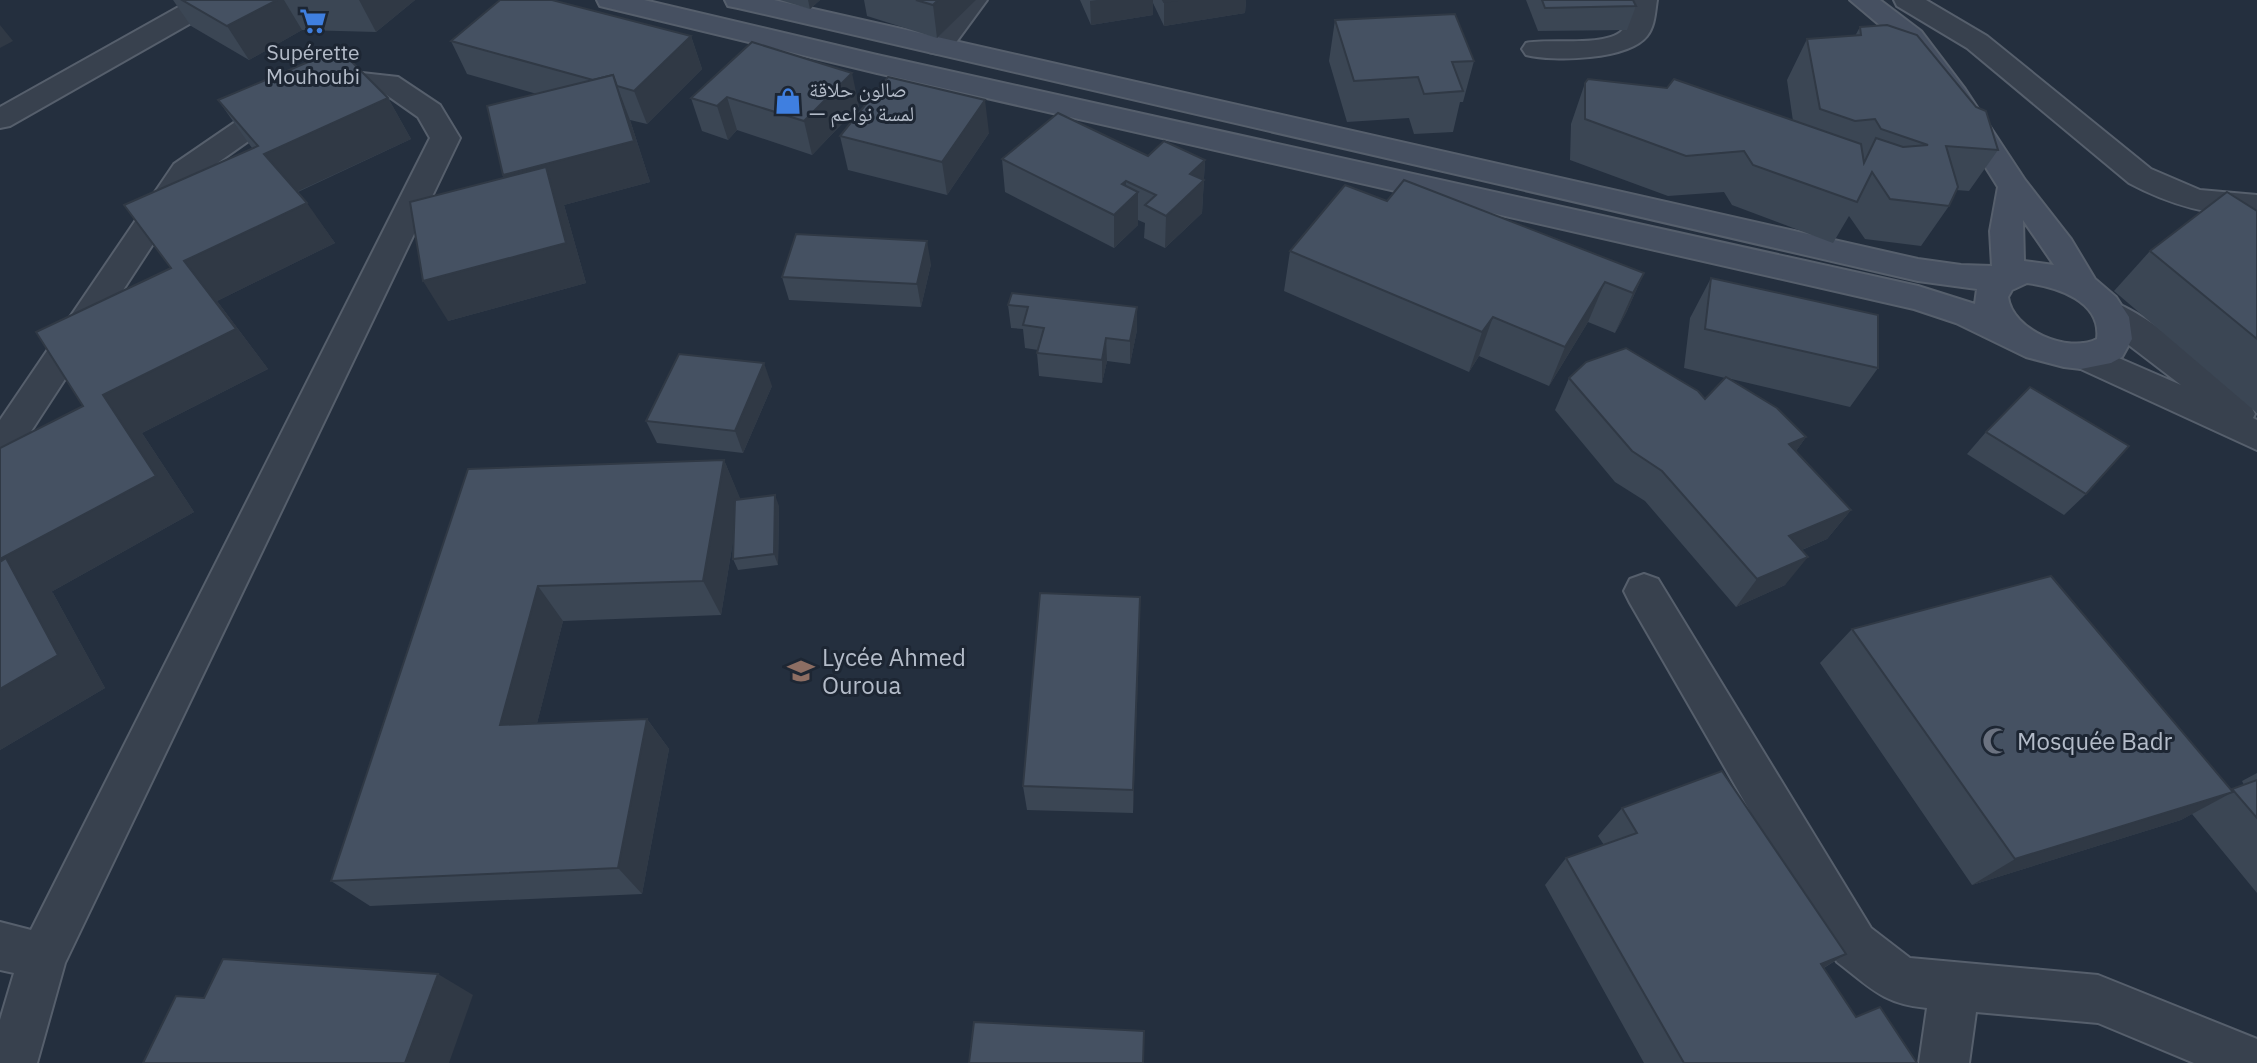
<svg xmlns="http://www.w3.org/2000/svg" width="2257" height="1063" viewBox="0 0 2257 1063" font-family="'IBM Plex Sans','Noto Naskh Arabic',sans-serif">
  <rect width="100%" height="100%" fill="#242f3e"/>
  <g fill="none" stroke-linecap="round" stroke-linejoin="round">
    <defs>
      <g id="street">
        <polygon points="191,0 224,0 221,6 10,126 0,128 0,107"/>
        <polygon points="960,0 987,0 949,52 939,54 929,52 925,46"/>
        <path d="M1631,0H1657C1655,12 1655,26 1647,36C1628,60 1554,62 1526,55L1522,49L1526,43C1548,38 1612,48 1624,28C1629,20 1629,8 1631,0Z"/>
        <path d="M1894,0H1926L1987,36L2151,169L2200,190L2257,195V217C2211,216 2170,205 2129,183L1967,48L1897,6Z"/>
        <polygon points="353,72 398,77 440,105 460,138 65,963 37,1063 0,1063 0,1020 14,973 0,970 0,922 31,930 430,138 418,117 381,91 357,90 267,128 196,178 13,459 0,463 0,420 174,164 247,114"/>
        <path d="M2112,302C2151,314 2217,376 2250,404L2255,414L2253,418L2257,420V450L2072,365L2067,356L2072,347L2084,343L2181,385L2100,323L2095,314L2100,305Z"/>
        <path d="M1644,574L1658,579L1871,928L1910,958L2098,975L2257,1039V1063H2194L2098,1023L1976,1012L1969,1063H1919L1927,1008C1883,1004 1871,988 1837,962L1630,603L1624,591L1630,579Z"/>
      </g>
      <path id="secondary" d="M597,0H644L877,55L1918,286L1975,304L1977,289L1918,281L738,8L728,6L725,0H774L1918,259L1961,265L1992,266L1990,231L1998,187L1943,99L1901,43L1850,0H1880L1921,31L1965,89L2025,180L2071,239L2095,279L2116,297L2129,317L2132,339L2122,357L2111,363L2081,369L2064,367L2026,357L1956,323L1914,309L877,73L600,6ZM2023,220L2054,265L2024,261ZM2027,283C2057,287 2102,301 2097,339C2068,354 2012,330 2008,297L2012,290Z"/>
    </defs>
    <use href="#street" stroke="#565f6c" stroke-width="4"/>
    <use href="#secondary" stroke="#565f6c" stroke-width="4"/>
    <use href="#street" fill="#38414e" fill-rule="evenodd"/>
    <use href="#secondary" fill="#465061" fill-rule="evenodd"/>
  </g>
  <g fill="#3b4654">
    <polygon points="173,0 415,0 376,32 302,30 249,60 191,26"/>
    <polygon points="780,0 820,0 810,9"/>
    <polygon points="864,0 976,0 937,38 867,16"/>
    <polygon points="1080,0 1246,0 1245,13 1164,26 1153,3 1153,15 1091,25"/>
    <polygon points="1526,0 1633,0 1636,6 1627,30 1538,31"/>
    <polygon points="1335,20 1474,61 1463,102 1460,102 1453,132 1414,134 1409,118 1347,122 1329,61"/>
    <polygon points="1860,27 1998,150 1969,191 1956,190 1949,206 1921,246 1865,239 1849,216 1833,243 1732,205 1724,192 1668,196 1570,160 1571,124 1585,83 1793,121 1787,80 1807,39 1855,36"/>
    <polygon points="691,36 702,69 647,124 630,120 650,182 564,205 586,283 448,321 504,178 503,175 537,94 467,74 451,41"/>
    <polygon points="752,42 859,106 812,155 737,130 728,140 702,131 691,98"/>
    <polygon points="388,98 411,139 298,192 335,243 217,301 268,369 142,433 194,512 51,592 53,593 105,688 0,750 0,448 83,406 171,268 252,148 218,100"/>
    <polygon points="989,133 947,195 848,170 840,136"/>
    <polygon points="1148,156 1205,160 1202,213 1165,248 1144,238 1145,223 1138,220 1138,225 1114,248 1005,192 1002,159"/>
    <polygon points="1387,201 1644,273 1626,313 1615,333 1588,322 1549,386 1479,356 1469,372 1284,291 1290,251"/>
    <polygon points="2257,211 2257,413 2114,291 2150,251"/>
    <polygon points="931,264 921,307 789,300 782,277"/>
    <polygon points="1711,278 1878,368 1850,407 1727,378 1806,437 1796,451 1851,510 1827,539 1802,550 1785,585 1736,607 1645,501 1615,482 1555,410 1569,378 1705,399 1725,378 1684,368 1690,318"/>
    <polygon points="1012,293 1137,330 1130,364 1107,361 1102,383 1039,376 1037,353 1038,350 1025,348 1023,329 1011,328 1008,305"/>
    <polygon points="772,386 743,453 657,443 646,421"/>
    <polygon points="1986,432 2086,494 2064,515 1967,454"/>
    <polygon points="724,460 740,499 779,506 778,565 738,570 733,559 734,535 721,615 563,621 537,723 647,719 669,749 642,894 370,906 331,881 468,469"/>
    <polygon points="1140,597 1133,813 1027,810 1023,786"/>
    <polygon points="1852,629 2231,789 2244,785 2242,781 2257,773 2257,893 2192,814 2181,820 1972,885 1820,663"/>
    <polygon points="1622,808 1846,954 1824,968 1856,1017 1917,1063 1644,1063 1545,885 1566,858 1604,845 1598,836"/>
  </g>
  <g fill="#303945">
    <polygon points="277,0 284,0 302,30 249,60 227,26"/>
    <polygon points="359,0 415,0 376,32"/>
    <polygon points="808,0 820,0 810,9"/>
    <polygon points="938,0 976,0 937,38 933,5"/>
    <polygon points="1097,0 1153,0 1153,15 1091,25 1090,1"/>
    <polygon points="1178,0 1246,0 1245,13 1164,26 1164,2"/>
    <polygon points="0,25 13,41 0,48"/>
    <polygon points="691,36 702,69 647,124 634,91"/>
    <polygon points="852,73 859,106 812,155 804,121"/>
    <polygon points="613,75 630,120 650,182 564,205 586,283 448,321 423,281 524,215 503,175"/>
    <polygon points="727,97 737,130 728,140 717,106"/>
    <polygon points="388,98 411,139 292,194 264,154"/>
    <polygon points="985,100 989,133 947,195 942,162"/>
    <polygon points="1205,160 1202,213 1165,248 1166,216 1190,174"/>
    <polygon points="1126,181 1126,204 1138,192 1138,225 1114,248 1114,215 1122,184"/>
    <polygon points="307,203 335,243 217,301 268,369 142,433 194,512 51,592 53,593 105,688 0,750 0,559 103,395 184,261"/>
    <polygon points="927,241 931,264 921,307 917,284"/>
    <polygon points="1644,273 1626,313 1615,333 1633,293"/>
    <polygon points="1605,282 1588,322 1549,386 1565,347"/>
    <polygon points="1137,307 1137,330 1130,364 1130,341"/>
    <polygon points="1493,317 1479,356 1469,372 1482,332"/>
    <polygon points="1106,338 1107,361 1102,383 1102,360"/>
    <polygon points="764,363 772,386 743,453 735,431"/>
    <polygon points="1806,437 1784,468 1789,444"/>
    <polygon points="724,460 740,498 721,615 703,581"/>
    <polygon points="775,495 779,506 778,565 774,554"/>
    <polygon points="1851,510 1827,539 1766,565 1789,536"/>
    <polygon points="1808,557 1785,585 1736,607 1757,579"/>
    <polygon points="538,586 563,621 529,755 500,725"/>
    <polygon points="1140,597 1140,625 1133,813 1133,790"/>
    <polygon points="647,719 669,749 642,894 618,868"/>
    <polygon points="2233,792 2181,820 1972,885 2015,859"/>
    <polygon points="1846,954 1810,976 1821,964"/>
    <polygon points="438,974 473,995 449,1063 405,1063"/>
  </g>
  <g fill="#455162" stroke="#303945" stroke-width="2">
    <polygon points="182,0 277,0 227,26"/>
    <polygon points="500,0 552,0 691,36 634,91 617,86 613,75 593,80 451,41"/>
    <polygon points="916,0 938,0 933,5"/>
    <polygon points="1163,0 1178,0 1164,2"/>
    <polygon points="1542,0 1633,0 1636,6 1545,8"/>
    <polygon points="1455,14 1474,61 1452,62 1463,91 1424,94 1418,77 1354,81 1335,20"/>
    <polygon points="1887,25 1917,35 1976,107 1986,111 1998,150 1946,146 1958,187 1949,206 1890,199 1872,172 1857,202 1753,165 1744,151 1686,156 1585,119 1585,83 1588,79 1667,88 1674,79 1861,144 1864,163 1876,138 1903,147 1928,145 1881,129 1875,119 1855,121 1820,109 1807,39 1861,35 1860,27"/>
    <polygon points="752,42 852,73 804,121 727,97 717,106 691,98"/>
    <polygon points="339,49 388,98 264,154 307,203 184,261 236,329 103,395 156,476 0,559 0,448 83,406 36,332 171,268 124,205 258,146 218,100"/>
    <polygon points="613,75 634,141 503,175 487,106"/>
    <polygon points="888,77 985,100 942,162 840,136"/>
    <polygon points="1058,113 1148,156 1164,141 1205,160 1190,174 1204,180 1166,216 1145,205 1156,195 1126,181 1122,184 1138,192 1114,215 1002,159"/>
    <polygon points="546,167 566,243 423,281 410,202"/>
    <polygon points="1404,180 1644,273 1633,293 1605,282 1565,347 1493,317 1482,332 1290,251 1345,185 1387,201"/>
    <polygon points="2227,192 2257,211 2257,339 2150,251"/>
    <polygon points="796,234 927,241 917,284 782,277"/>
    <polygon points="1711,278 1878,315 1878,368 1705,329"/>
    <polygon points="1012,293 1137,307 1130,341 1106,338 1102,360 1037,353 1044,328 1023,325 1028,307 1008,305"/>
    <polygon points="1626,348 1698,391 1705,399 1726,377 1777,408 1806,437 1789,444 1851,510 1789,536 1808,557 1757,579 1662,471 1632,451 1569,378 1586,362"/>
    <polygon points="679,354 764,363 735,431 646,421"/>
    <polygon points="2030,387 2129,446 2086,494 1986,432"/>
    <polygon points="724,460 703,581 538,586 500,725 647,719 618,868 331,881 468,469"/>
    <polygon points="775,495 774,554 733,559 735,500"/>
    <polygon points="6,558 58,655 0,689 0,562"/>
    <polygon points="2051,576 2233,792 2015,859 1852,629"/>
    <polygon points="1040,593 1140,597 1133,790 1023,786"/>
    <polygon points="1722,771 1846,954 1821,964 1856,1017 1880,1007 1917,1063 1684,1063 1566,858 1637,833 1622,808"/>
    <polygon points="2257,780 2257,818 2232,789"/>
    <polygon points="223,959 438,974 405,1063 143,1063 176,996 204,998"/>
    <polygon points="974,1022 1144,1031 1143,1063 969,1063"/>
  </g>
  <defs>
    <symbol id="supermarket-bare" viewBox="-9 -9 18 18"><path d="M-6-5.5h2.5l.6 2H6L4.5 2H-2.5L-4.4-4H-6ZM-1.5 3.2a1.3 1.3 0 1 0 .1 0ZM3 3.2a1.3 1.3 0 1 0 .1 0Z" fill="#3f7fe0" stroke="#1d2633" stroke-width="2.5" paint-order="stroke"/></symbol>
    <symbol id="shop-bare" viewBox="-9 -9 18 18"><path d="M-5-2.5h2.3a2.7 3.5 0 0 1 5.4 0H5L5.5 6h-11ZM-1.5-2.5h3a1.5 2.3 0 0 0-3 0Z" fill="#3f7fe0" stroke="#1d2633" stroke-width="2.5" paint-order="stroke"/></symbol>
    <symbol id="school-bare" viewBox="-9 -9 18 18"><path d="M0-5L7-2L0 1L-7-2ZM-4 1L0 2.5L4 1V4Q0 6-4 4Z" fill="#8d6e63" stroke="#1d2633" stroke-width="2.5" paint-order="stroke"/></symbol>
    <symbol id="mosque-bare" viewBox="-9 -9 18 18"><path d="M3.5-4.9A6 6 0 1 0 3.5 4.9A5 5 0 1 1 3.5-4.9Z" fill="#6b7280" stroke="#1d2633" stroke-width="2.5" paint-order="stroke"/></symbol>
  </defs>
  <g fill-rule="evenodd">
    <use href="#supermarket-bare" x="294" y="2" width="38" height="38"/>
    <use href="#shop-bare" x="769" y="82" width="38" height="38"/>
    <use href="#school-bare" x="782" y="652" width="38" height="38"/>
    <use href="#mosque-bare" x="1977" y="722" width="38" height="38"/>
  </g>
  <g text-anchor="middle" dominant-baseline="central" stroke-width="6" stroke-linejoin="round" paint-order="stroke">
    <g font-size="21" fill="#b4bcc9" stroke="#1d2633">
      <text x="313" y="52">Supérette<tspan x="313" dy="24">Mouhoubi</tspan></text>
      <text x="809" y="89" text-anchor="start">صالون حلاقة<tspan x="809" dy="24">— لمسة نواعم</tspan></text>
    </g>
    <g font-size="24" fill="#b4bcc9" stroke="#1d2633" text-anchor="start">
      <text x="822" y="657">Lycée Ahmed<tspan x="822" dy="28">Ouroua</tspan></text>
      <text x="2017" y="741">Mosquée Badr</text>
    </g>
  </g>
</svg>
